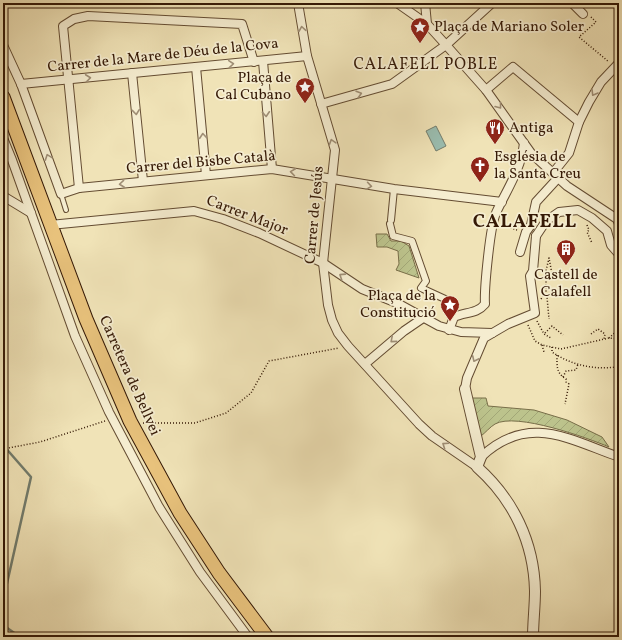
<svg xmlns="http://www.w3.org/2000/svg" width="622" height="640" viewBox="0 0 622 640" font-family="Vollkorn,serif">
  <defs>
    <pattern id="garden-furrows" width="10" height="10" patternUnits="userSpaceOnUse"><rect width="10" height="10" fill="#bcc38c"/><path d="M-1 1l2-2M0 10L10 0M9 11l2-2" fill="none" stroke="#a2a777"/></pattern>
  </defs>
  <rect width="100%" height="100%" fill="#f0e3b7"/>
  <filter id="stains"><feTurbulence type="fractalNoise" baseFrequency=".005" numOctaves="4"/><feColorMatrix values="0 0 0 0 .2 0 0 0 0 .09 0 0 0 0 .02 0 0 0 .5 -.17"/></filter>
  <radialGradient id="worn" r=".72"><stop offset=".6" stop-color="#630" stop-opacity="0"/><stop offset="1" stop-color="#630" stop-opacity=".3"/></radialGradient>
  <g fill="url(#garden-furrows)" stroke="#786e49">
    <polygon points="376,234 387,234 391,241 401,241 409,246 419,278 396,270 399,264 398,251 387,247 377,247"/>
    <path d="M471,398H486L488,406L534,410L567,420L602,437L609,447C588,438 516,412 495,424C490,427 485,433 481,436Z"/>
  </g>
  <polygon fill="#9abeb1" stroke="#727c6d" points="436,126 446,146 436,151 426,131"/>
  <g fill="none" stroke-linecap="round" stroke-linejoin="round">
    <g stroke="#727c6d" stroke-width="2.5">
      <polyline points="3,445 31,477 3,601"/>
      <polyline points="3,625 20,637"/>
    </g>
    <defs>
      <polyline id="service" points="61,194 66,210"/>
      <g id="pedestrian">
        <polyline points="391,220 394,189"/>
        <polyline points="390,224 393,236 412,241 426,281 421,288 445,299 454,317"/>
      </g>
      <g id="minor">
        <polyline points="298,3 307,56 335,150 323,263 328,305 332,320 338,333 348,346 419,424 432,436 477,467"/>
        <polyline points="397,3 427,24 446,45 486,90 531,153 567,186 617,219 619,224"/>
        <polyline points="425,3 427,24"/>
        <polyline points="572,3 583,14"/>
        <polyline points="3,45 21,84 61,194 79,188 272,169 394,189 502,202"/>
        <polyline points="263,61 272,169"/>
        <polyline points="196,67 206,175"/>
        <polyline points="132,73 143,181"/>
        <polyline points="21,84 307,56"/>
        <polyline points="486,90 513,67 579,122"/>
        <polyline points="321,104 392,84 446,45 492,3"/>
        <polyline points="3,138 12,160 75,336 109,412 159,507 200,572 248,637"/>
        <polyline points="553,173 569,153 579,122 589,102 601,82 619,63"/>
        <polyline points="79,188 63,26 74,19 88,16 242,24 254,62"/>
        <polyline points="3,196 31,213"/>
        <polyline points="50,225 194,211 223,219 259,233 323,263 362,289 397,303 439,326 461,332 492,333"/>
        <polyline points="536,236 546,221 559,212 578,210 592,218 607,231 611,245 618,253 619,252"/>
        <polyline points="520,252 526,232 531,225 536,202 558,178"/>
        <path d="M449,330L454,317C465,312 477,314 485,304C484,290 490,226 496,213C507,189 521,170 524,143"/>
        <polyline points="365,364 404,331 423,318"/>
        <polyline points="465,389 467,378 484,338 508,324 535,313 530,276 533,271 536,236"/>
        <path d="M481,457C528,413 568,439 619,457"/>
      </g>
      <path id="tertiary" d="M465,389L481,457L477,467C513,499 534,542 535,591C535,606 533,622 533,637"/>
      <polyline id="primary" points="3,97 86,319 130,421 180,513 219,573 267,637"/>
    </defs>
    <use href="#service" stroke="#644c32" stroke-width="6"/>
    <use href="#pedestrian" stroke="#644c32" stroke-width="8"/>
    <use href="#minor" stroke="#644c32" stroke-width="10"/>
    <use href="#tertiary" stroke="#644c32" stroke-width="12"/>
    <use href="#primary" stroke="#351906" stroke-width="15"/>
    <g stroke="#351906" stroke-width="1.5" stroke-dasharray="1 2" stroke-linecap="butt">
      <polyline points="591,17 596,22 579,37 609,62"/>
      <polyline points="502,225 517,230"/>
      <polyline points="587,225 589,230 587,232 592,243"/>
      <polyline points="545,296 547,297 549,319"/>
      <polyline points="541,299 546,292 546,271 549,258 553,279"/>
      <polyline points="537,321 544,334 551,338"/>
      <polyline points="528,325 535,341 542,345 561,349 609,338 619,339"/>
      <polyline points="545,333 552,326 563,335"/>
      <polyline points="591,334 598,329 605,334 604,339"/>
      <polyline points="609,338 619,329"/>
      <polyline points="616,340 619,352"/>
      <polyline points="542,345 544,352"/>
      <path d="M552,347V352C571,365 594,370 616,367"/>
      <path d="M557,355C557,366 556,373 566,379V382L569,384L565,404"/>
      <polyline points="619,356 616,364 619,372"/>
      <polyline points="563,377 566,371 576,370 578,364"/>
      <polyline points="143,423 195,423 226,413 251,393 269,361 339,348"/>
      <polyline points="3,449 40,442 105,421"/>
    </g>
    <use href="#service" stroke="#f5edd0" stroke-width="4"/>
    <use href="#pedestrian" stroke="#f5edd0" stroke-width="6"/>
    <use href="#minor" stroke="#f5edd0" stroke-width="8"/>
    <use href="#tertiary" stroke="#f5edd0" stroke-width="10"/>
    <use href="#primary" stroke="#e8c27c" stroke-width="13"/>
  </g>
  <defs><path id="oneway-chevron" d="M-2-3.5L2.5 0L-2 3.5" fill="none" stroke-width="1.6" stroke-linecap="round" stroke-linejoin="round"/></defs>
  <g stroke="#9f8e75">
    <use href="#oneway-chevron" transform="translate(302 29) rotate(-99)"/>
    <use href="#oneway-chevron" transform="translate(231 64) rotate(-5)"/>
    <use href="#oneway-chevron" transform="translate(88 78) rotate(-7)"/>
    <use href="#oneway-chevron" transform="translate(594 93) rotate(121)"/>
    <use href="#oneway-chevron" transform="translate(359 94) rotate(-16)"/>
    <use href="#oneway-chevron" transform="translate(499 106) rotate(52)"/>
    <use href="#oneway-chevron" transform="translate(136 112) rotate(84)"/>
    <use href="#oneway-chevron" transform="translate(266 114) rotate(86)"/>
    <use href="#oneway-chevron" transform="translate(203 136) rotate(-95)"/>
    <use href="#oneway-chevron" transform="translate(332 142) rotate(-107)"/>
    <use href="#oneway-chevron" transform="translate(48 157) rotate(-110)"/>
    <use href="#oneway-chevron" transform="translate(293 172) rotate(-172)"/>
    <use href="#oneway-chevron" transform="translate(122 184) rotate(174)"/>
    <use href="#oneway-chevron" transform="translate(369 186) rotate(8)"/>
    <use href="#oneway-chevron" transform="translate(342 276) rotate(-147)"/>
    <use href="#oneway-chevron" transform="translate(393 340) rotate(139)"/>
    <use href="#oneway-chevron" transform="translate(475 359) rotate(115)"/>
    <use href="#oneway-chevron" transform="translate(445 445) rotate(-146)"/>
  </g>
  <defs>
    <symbol id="sight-pin" viewBox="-11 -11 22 30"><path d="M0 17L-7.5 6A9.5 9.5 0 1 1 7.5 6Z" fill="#8f2418" stroke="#f5edd0"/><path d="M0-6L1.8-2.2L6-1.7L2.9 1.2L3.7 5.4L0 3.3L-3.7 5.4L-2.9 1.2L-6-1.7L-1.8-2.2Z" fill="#fff"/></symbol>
    <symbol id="restaurant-pin" viewBox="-11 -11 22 30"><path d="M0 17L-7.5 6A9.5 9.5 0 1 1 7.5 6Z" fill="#8f2418" stroke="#f5edd0"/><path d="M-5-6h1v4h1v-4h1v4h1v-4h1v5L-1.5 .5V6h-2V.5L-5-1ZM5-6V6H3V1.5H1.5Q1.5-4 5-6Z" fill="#fff"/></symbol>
    <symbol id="church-pin" viewBox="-11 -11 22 30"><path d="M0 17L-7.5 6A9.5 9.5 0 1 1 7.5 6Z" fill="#8f2418" stroke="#f5edd0"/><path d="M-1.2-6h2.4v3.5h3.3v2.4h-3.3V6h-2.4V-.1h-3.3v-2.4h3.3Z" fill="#fff"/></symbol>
    <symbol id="building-pin" viewBox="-11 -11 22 30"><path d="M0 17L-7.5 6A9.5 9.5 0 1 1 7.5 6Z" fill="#8f2418" stroke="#f5edd0"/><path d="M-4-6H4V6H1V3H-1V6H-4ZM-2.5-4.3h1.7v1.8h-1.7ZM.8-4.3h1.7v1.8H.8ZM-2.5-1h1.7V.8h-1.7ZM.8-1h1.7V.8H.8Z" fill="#fff"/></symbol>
  </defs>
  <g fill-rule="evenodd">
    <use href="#sight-pin" x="409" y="16" width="22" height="30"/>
    <use href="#sight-pin" x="294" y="76" width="22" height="30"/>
    <use href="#restaurant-pin" x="484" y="117" width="22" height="30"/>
    <use href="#church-pin" x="469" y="155" width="22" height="30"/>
    <use href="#building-pin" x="555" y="238" width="22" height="30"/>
    <use href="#sight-pin" x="439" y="294" width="22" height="30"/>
  </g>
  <g text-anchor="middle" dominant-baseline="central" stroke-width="3.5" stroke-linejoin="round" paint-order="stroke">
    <g font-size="15" fill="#351906" stroke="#f5edd0" text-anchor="start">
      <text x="434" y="27">Plaça de Mariano Soler</text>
      <text x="291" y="78" text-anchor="end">Plaça de<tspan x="291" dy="17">Cal Cubano</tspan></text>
      <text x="509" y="128">Antiga</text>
      <text x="494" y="157">Església de<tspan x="494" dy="17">la Santa Creu</tspan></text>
      <text x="566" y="275" text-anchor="middle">Castell de<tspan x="566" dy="17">Calafell</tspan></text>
      <text x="436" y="296" text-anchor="end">Plaça de la<tspan x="436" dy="17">Constitució</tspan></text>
    </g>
    <g font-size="15" fill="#351906" stroke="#f5edd0">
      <text transform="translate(163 56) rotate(-6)">Carrer de la Mare de Déu de la Cova</text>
      <text transform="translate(201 163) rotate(-5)">Carrer del Bisbe Català</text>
      <text transform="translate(315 215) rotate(-85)">Carrer de Jesús</text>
      <text transform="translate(247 216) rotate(21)">Carrer Major</text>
      <text transform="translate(129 376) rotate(66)">Carretera de Bellvei</text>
    </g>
    <g font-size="16" letter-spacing="1" fill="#351906" stroke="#f5edd0">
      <text x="426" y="65">CALAFELL POBLE</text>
    </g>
    <g font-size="19" font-weight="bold" letter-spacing="1" fill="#351906" stroke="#f5edd0">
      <text x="525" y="222">CALAFELL</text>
    </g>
  </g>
  <rect width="622" height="640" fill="none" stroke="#f0e3b7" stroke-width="16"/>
  <rect x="4" y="4" width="614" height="632" fill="none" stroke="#351906" stroke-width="2"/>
  <rect x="8" y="8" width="606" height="624" fill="none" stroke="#351906"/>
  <rect width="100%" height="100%" filter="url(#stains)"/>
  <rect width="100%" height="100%" fill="url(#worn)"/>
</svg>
